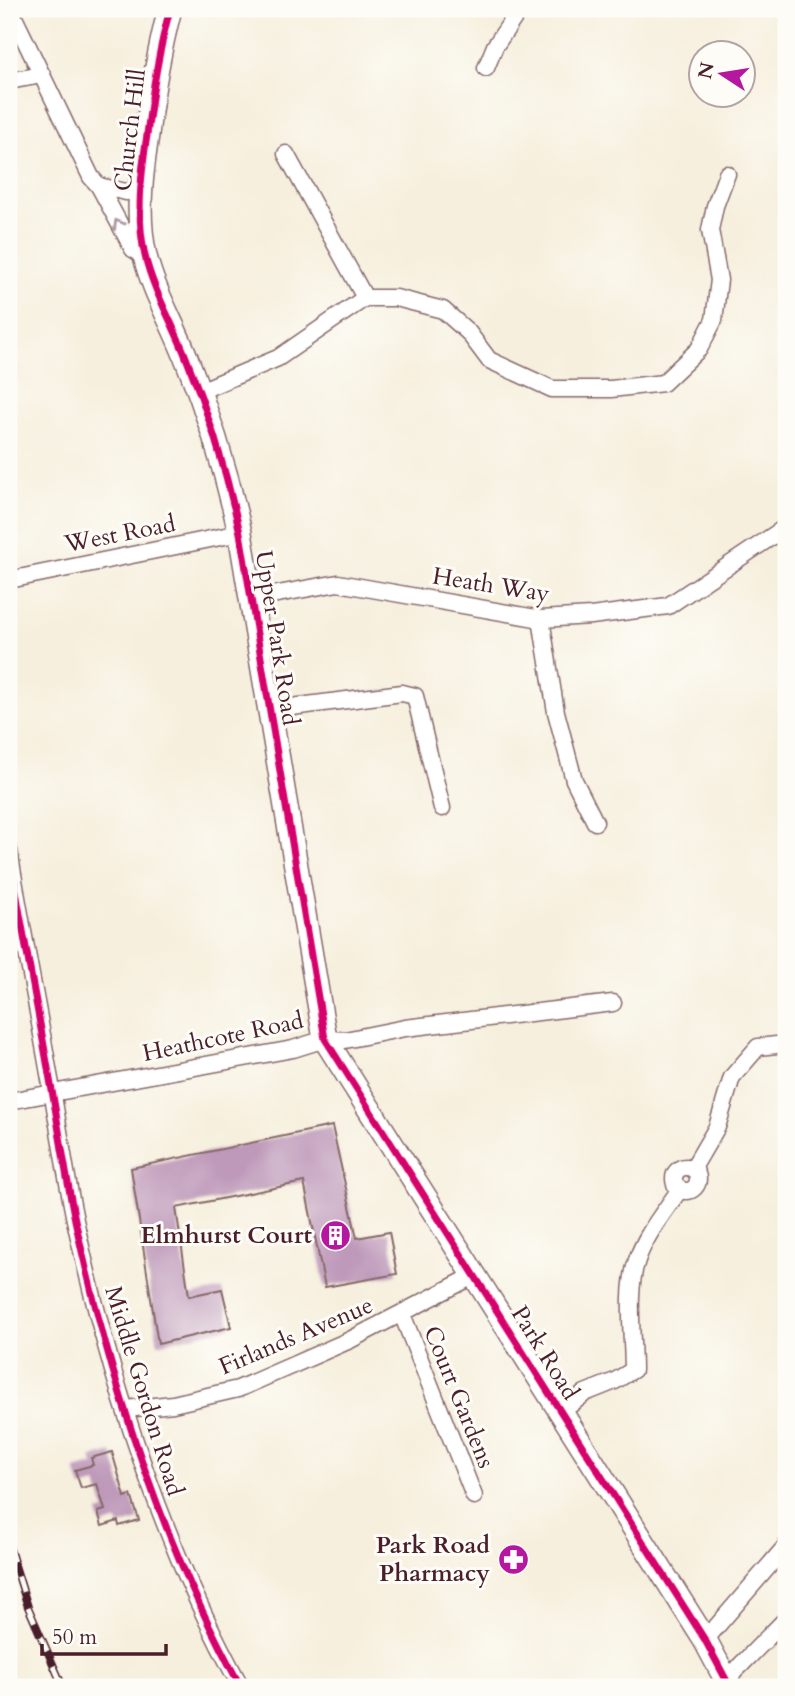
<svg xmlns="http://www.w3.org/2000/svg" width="795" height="1696" viewBox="0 0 795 1696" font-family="Cardo,serif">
  <rect width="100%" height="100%" fill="#fdfcf7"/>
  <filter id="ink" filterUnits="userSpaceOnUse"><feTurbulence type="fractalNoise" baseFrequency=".0143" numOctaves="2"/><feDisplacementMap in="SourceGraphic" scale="14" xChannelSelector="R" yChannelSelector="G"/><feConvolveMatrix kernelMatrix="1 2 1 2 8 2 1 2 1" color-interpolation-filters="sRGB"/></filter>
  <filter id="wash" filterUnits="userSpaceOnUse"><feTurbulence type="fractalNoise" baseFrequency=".00686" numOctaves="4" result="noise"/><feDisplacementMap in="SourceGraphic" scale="28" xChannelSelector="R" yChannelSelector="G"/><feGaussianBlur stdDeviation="1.57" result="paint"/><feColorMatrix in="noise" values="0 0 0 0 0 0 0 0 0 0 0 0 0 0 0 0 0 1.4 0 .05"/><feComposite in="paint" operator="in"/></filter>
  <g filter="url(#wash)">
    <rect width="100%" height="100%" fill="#f6efdd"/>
    <g id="blocks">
      <g fill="#be99ba">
        <polygon points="332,1126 357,1238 389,1232 397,1274 325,1287 304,1182 176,1208 189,1296 222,1289 231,1327 158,1344 131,1168"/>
        <polygon points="112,1452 125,1497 131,1495 139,1520 119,1526 118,1521 102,1526 98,1512 105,1510 97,1484 81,1488 75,1470 93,1465 91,1458"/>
      </g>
    </g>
  </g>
  <g filter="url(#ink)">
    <use href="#blocks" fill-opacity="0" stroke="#866869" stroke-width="2"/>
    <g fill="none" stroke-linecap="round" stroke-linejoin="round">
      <defs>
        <g id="street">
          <polyline points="10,9 91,177 99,186 126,192 139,191"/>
          <polyline points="486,68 495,46 520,9"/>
          <polyline points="9,81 42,75"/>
          <polyline points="286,154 365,298"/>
          <polyline points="99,186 133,249 145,256"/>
          <polyline points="200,391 278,358 365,298 396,298 443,310 468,332 489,360 552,389 611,389 663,383 699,349 714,320 719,280 710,230 715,206 727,174"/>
          <polyline points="9,580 240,533"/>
          <polyline points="250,599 338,583 541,619 591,616 668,606 786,527"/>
          <polyline points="541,619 556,712 574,780 595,822"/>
          <polyline points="268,710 402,693 415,696 442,808"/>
          <path d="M9,850C21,925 36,999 49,1074C58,1122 65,1171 75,1220C110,1381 161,1542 241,1687"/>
          <polyline points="9,1101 293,1049 325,1039 345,1040 405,1028 613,1003"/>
          <circle cx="686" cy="1179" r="12"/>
          <polyline points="693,1168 717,1127 732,1077 758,1047 786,1044"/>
          <polyline points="402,1314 474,1496"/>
          <polyline points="126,1409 173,1404 238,1389 350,1340 473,1276"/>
          <path d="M560,1413L585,1393L615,1381L633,1370C633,1338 626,1290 637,1260C646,1234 665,1211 680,1189"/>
          <polyline points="705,1640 786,1546"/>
          <polyline points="726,1680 786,1619"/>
        </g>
        <path id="secondary" d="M170,9C159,50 152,92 147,135C141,175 136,216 145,256C154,293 174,325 187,360C210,417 227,474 240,533L325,1039L705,1640L730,1687"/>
      </defs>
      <use href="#street" stroke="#866869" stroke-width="19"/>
      <use href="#secondary" stroke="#866869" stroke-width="26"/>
      <use href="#street" stroke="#fff" stroke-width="16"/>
      <use href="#secondary" stroke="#fff" stroke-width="23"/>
      <defs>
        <polyline id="rail" points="9,1546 28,1607 63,1687"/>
      </defs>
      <use href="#rail" stroke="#4a1f2b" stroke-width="8"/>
      <use href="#rail" stroke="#fdfcf7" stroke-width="5" stroke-dasharray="16" stroke-linecap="butt"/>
      <defs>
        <g id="cycleway">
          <path d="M170,9C159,50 152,92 147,135C141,175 136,216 145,256C154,293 174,325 187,360C210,417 227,474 240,533L325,1039L705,1640L730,1687"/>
          <path d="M9,850C21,925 36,999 49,1074C58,1122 65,1171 75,1220C110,1381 161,1542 241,1687"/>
        </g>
      </defs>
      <use href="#cycleway" stroke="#fdfcf7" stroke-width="11"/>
      <use href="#cycleway" stroke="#d6006c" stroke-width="7"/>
    </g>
    <defs><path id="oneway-chevron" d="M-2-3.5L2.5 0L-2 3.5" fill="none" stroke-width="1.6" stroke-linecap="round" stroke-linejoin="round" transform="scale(1.75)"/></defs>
    <use stroke="#ae9aa0" href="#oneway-chevron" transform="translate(118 224) rotate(-120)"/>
  </g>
  <defs>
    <symbol id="building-disc" viewBox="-11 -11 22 22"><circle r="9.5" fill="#b5179e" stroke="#fdfcf7"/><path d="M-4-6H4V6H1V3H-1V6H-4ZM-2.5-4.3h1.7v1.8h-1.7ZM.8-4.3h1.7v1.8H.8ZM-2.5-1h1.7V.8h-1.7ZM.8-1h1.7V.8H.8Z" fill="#fff"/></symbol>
    <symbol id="pharmacy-disc" viewBox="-11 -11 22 22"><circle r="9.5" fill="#b5179e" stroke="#fdfcf7"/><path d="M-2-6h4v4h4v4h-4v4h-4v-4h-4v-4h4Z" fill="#fff"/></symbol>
  </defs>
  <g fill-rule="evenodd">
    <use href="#building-disc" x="318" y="1218" width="35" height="35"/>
    <use href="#pharmacy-disc" x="496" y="1542" width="35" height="35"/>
  </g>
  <g text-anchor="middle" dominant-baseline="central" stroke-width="6" stroke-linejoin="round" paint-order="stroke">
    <g font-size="24" fill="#4a1f2b" stroke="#fdfcf7">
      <text transform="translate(130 130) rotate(-83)">Church Hill</text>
      <text transform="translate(120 534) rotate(-11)">West Road</text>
      <text transform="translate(491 585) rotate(9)">Heath Way</text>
      <text transform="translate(277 638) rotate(81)">Upper Park Road</text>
      <text transform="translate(223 1037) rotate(-12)">Heathcote Road</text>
      <text transform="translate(296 1336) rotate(-23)">Firlands Avenue</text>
      <text transform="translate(545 1353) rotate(58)">Park Road</text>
      <text transform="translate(144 1391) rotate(73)">Middle Gordon Road</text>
      <text transform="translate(459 1397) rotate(68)">Court Gardens</text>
    </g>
    <g font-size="24" font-weight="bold" fill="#4a1f2b" stroke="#fdfcf7" text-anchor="end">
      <text x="312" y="1235">Elmhurst Court</text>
      <text x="490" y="1545">Park Road<tspan x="490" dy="28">Pharmacy</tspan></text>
    </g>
  </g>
  <rect width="795" height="1696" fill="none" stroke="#fdfcf7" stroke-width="35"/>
  <g transform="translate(722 74) rotate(282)"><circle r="33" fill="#fdfcf7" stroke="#b5a4a5" stroke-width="2"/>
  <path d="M0-5L12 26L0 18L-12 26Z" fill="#b5179e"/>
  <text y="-10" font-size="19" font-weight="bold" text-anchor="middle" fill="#4a1f2b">N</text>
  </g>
  <path d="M42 1644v10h124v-10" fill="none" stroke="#4a1f2b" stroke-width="3.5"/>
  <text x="52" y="1644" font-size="21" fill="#4a1f2b" stroke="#fdfcf7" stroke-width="5" paint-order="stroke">50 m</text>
</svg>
